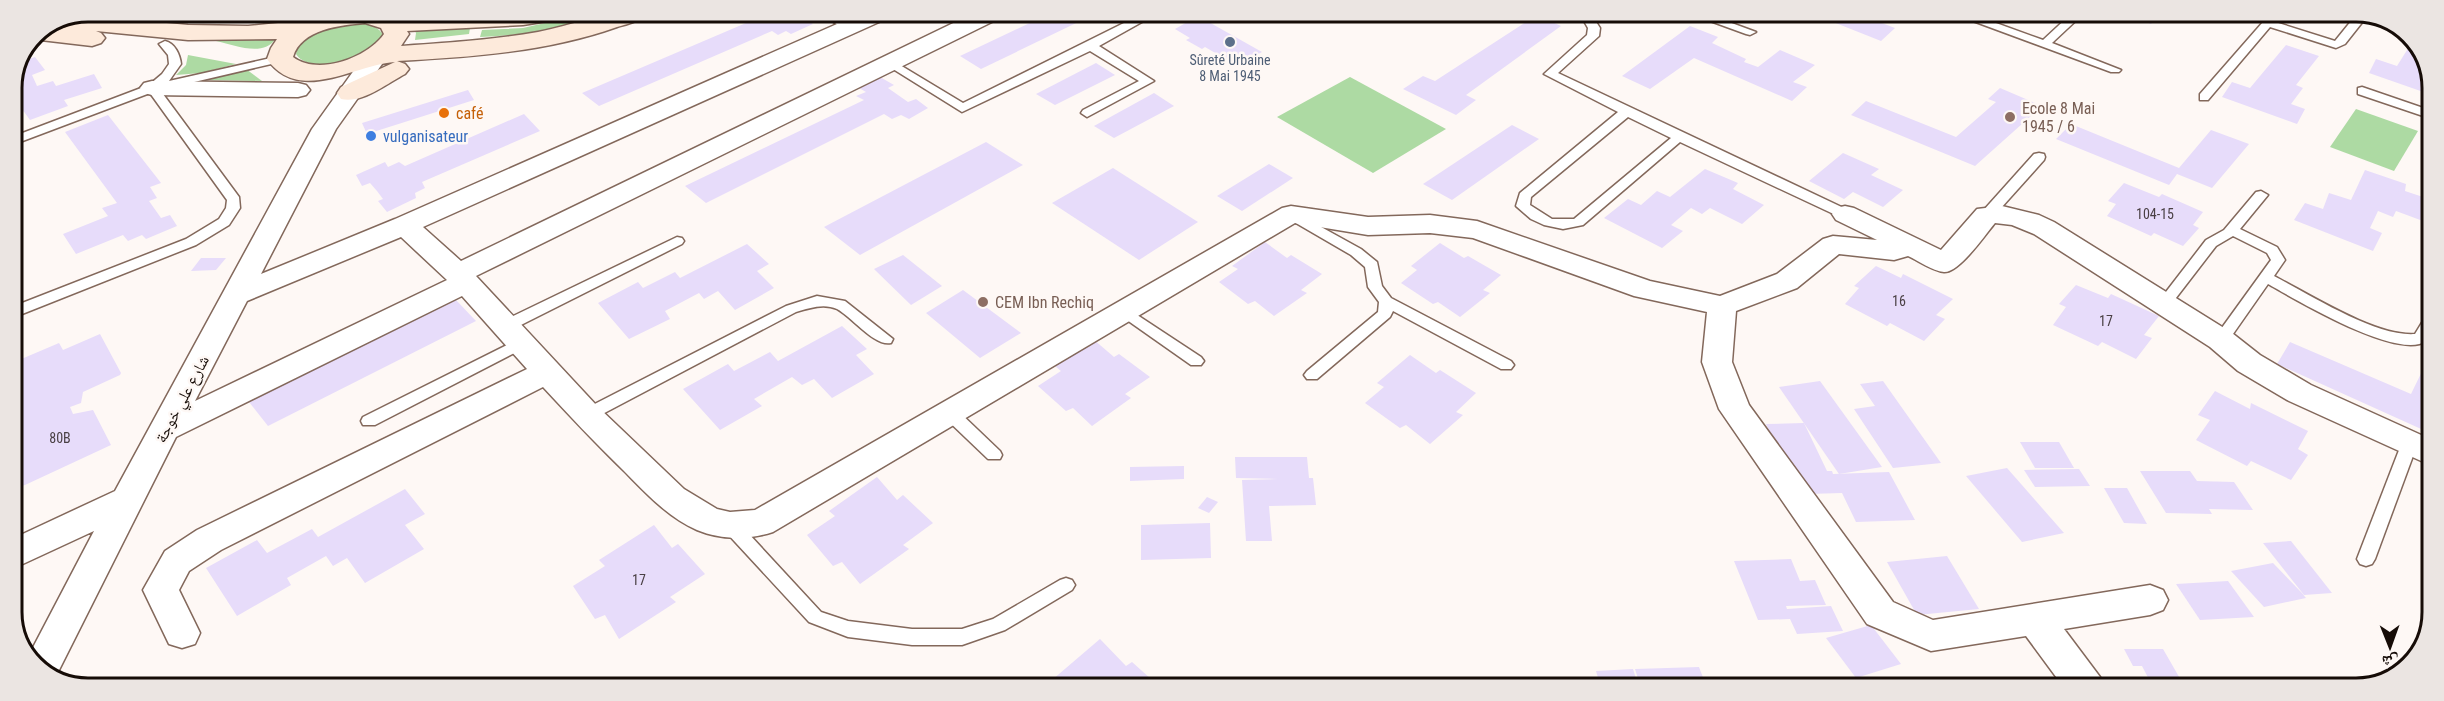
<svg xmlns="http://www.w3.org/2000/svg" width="2444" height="701" viewBox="0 0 2444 701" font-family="'Roboto Condensed','Noto Naskh Arabic',sans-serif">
  <rect width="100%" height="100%" fill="#fef8f5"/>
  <g fill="#addaa3">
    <path d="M589,13H612C568,26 525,36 480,37L482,30L523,28Z"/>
    <path d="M353,23C364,24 375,24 382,33V38C376,43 370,50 363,54C349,64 307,72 296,54C299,31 335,27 353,23Z"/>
    <polygon points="413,27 470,28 469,34 415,40 416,33"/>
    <path d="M276,38C264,58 235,45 216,41Z"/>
    <polygon points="188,55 236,64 201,73 176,75 186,65"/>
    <polygon points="246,69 262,81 201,80"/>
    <polygon points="1350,77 1446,129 1373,173 1277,117"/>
    <polygon points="2356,109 2418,131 2394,171 2330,147"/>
  </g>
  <g fill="#e7dcfa">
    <polygon points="219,12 238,12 235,17 214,19"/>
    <polygon points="753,13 785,13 797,20 803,18 813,24 791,34 786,31 778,35 772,31 599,106 582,93 753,20 745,16"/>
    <polygon points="1051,13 1097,13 981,69 960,56"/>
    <polygon points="1813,14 1858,14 1895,28 1881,41"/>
    <polygon points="2124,14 2160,14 2151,24"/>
    <polygon points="1537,15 1561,26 1466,95 1476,100 1456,115 1403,89 1423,76 1435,81"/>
    <polygon points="1198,16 1262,52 1236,65 1205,47 1202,49 1186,40 1190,38 1175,29"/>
    <polygon points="1690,26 1718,37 1712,43 1746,59 1744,62 1758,67 1780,50 1815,65 1793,82 1807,87 1792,101 1694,58 1650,89 1622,76"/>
    <polygon points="2414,39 2432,83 2432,95 2369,73 2376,59 2397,66"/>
    <polygon points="2286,45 2319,56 2296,85 2303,88 2291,104 2305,109 2297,124 2222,97 2232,82 2250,88"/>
    <polygon points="35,57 45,70 32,75 37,86 53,81 56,86 94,74 102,88 64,100 68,106 30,120 12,95 12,88 23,61"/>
    <polygon points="1096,63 1115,75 1055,105 1036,94"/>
    <polygon points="880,77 894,85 888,88 908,102 916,99 928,108 909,119 901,115 892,119 884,114 706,203 685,186 864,100 856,96 866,92 859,88"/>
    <polygon points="2000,88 2042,106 1975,166 1851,115 1866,101 1956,137 1996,102 1988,99"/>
    <polygon points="468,90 474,100 367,134 362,123"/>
    <polygon points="1154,93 1174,106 1114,138 1094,126"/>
    <polygon points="524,114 540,131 422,182 425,188 415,193 416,198 387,212 378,201 383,199 377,191 370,183 362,186 356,175 385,162 388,167 399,162 405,166"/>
    <polygon points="108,115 161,183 150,187 157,198 149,201 161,218 170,215 177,226 146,239 142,235 128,241 123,235 76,254 63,234 108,216 102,208 117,203 65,132"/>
    <polygon points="2071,124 2179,168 2211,130 2249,144 2212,188 2177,174 2169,185 2056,139"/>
    <polygon points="1512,125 1539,139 1452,200 1423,184"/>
    <polygon points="986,142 1023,165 860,255 824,227"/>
    <polygon points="1843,153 1879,169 1871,175 1903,190 1883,207 1853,192 1844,199 1809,181"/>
    <polygon points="1269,164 1293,178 1242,211 1217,196"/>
    <polygon points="1113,168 1198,222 1139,260 1052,203"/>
    <polygon points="1705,169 1738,183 1733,189 1764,205 1742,224 1710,208 1702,214 1691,208 1671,225 1683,231 1662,248 1604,218 1628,199 1641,205 1657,191 1670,197"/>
    <polygon points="2365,170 2406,184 2405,191 2423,197 2422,200 2431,204 2431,224 2396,211 2393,217 2378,211 2370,228 2382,233 2373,251 2294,220 2305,203 2323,209 2329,193 2351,200"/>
    <polygon points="2124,183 2159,197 2162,194 2203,212 2193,225 2199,228 2183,246 2154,233 2151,236 2107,216 2116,204 2108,201"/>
    <polygon points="1265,242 1287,258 1291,255 1322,274 1301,290 1307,293 1274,316 1255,301 1248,304 1219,282 1238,269 1232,266"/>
    <polygon points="1440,243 1464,258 1468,256 1501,275 1483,290 1490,293 1460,317 1438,302 1433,304 1401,283 1417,270 1411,266"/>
    <polygon points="747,244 769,264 757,271 774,288 735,310 718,291 704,299 699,293 665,311 670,319 629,339 598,303 638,282 643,288 675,272 680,278"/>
    <polygon points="903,255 942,286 911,305 874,269"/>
    <polygon points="201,258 226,258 216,270 191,271"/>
    <polygon points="1876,266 1901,278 1903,274 1953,299 1936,315 1945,319 1924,341 1890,323 1887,326 1845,304 1859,288 1854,286"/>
    <polygon points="2076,285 2108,298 2111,294 2159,316 2144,335 2152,338 2136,359 2102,342 2098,346 2053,325 2066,307 2059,304"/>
    <polygon points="963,290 1021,333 980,358 926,313"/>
    <polygon points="456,300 476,321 268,426 249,402"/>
    <polygon points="842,326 867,349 856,355 874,374 832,398 814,379 802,385 792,377 754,399 762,406 720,430 683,389 728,364 734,371 770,352 778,361"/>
    <polygon points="100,334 121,373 120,375 83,392 81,403 70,407 73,414 93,410 111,445 25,485 13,488 12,409 15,401 12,396 12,363 59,343 63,350"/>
    <polygon points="1093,339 1114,357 1119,354 1150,377 1125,394 1131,398 1092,426 1073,408 1066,411 1038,386 1061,371 1055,366"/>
    <polygon points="2290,342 2411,394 2431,353 2430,433 2277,364"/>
    <polygon points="1410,355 1436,373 1440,370 1476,393 1456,412 1463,415 1430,444 1406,425 1400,428 1365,403 1384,387 1377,383"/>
    <polygon points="1820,381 1882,467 1839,474 1779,387"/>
    <polygon points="1883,381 1941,463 1893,468 1854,409 1875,406 1860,384"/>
    <polygon points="2215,391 2250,409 2251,403 2308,431 2298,449 2308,455 2291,480 2251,461 2247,466 2196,440 2210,420 2198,415"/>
    <polygon points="1804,423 1827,471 1832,471 1833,474 1889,472 1915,520 1856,522 1842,493 1808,494 1798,472 1788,472 1766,424"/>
    <polygon points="2020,442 2059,442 2074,468 2035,468"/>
    <polygon points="1235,457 1307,457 1309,478 1313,478 1316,505 1269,506 1272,541 1246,541 1242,480 1278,479 1236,478"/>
    <polygon points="1184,466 1184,479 1130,481 1130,467"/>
    <polygon points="2007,468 2064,533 2022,542 1966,476"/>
    <polygon points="2079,469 2090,486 2035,487 2024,470"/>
    <polygon points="2140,471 2190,471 2197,481 2234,482 2253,510 2209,509 2212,514 2166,513"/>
    <polygon points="877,477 897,500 903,495 933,523 903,545 909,549 860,584 842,562 833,566 807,535 835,516 829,511"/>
    <polygon points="2104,488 2127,488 2147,524 2124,523"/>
    <polygon points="405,489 425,514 405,525 424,549 365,583 347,558 333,566 326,556 287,578 291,585 237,616 206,568 257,540 267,553 312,529 318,537"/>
    <polygon points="1207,497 1218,502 1209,513 1198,508"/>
    <polygon points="1210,523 1211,558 1141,560 1141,525"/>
    <polygon points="654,525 672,548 678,544 705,574 670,597 676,602 619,639 605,615 595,619 573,586 605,566 599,560"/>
    <polygon points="2291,541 2332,593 2304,595 2263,543"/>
    <polygon points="1947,556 1979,609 1917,615 1887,562"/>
    <polygon points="1791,559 1800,581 1815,580 1826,605 1786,606 1787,609 1831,606 1843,631 1797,634 1790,619 1758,620 1734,561"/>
    <polygon points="2273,563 2302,593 2306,598 2264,607 2231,571"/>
    <polygon points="2228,581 2254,617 2200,620 2176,584"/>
    <polygon points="1871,625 1901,664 1856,678 1826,638"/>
    <polygon points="1100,639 1126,666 1132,662 1161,688 1060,688 1052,680"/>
    <polygon points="2124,649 2163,649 2186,689 2154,689 2142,666 2133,666"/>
    <polygon points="1699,667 1707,688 1641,688 1635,669"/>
    <polygon points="1633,669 1639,688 1601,688 1596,671"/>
  </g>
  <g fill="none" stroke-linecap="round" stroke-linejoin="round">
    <defs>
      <g id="lane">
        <polygon points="820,13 833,13 854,27 852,29 844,29"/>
        <polygon points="1144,13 1158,13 1099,46 1154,81 1087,117 1081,113 1083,110 1139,81 1090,51 962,112 885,64 887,62 895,62 963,103"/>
        <path d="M1580,14H1591L1600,28L1599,36L1558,73L1850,211L1852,214L1850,217H1840L1680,142L1583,225L1563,229L1544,225L1531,219L1516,206L1520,193L1618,112L1544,74L1587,35L1588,28ZM1628,117L1671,138L1574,219H1552L1530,205L1531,197Z"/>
        <polygon points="1691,14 1707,14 1756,32 1750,35 1746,34"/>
        <polygon points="1954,14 1971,14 2043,40 2071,14 2083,14 2052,43 2121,70 2119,72 2111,72"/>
        <polygon points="2270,14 2281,14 2275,22 2335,41 2352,20 2350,14 2361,14 2364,20 2345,44 2336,48 2270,27 2208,100 2200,100 2200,94"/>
        <path d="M165,41C175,43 180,55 181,64L169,81L280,56L286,59L280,62L160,90L239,197L240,208L229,225L196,245L12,318V307L186,239L219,219L226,208L227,200L150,93L12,145V137L149,85L162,74L169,64L168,55L159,44Z"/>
        <polygon points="2362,87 2432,111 2432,119 2358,94 2358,88"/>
        <polygon points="2039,153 2044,154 2045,157 2044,160 1992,218 1982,218 1980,215 1982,212 2034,154"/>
        <path d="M2261,191L2268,195L2240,229L2277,247L2285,260L2274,276C2309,294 2376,337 2415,334L2426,316L2431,315C2431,323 2433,336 2426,341C2398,361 2295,299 2268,284L2226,344H2216L2214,340L2216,336L2271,260L2267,253L2233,236L2216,246L2169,307H2159L2157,304L2159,301L2206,240L2224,230L2256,192Z"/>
        <polygon points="1294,212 1361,249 1377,262 1382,286 1391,298 1511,361 1514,365 1511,369 1501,369 1393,311 1390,317 1317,379 1307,379 1304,375 1307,371 1378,312 1379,302 1368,287 1365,267 1351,255 1289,219 1287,216 1289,213"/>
        <polygon points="677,237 682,238 684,241 682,244 511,330 501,330 499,326 501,322"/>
        <path d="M817,296L845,301L893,339L891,343C875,347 852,317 837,309C824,303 809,308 796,312L593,419H581L579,415L581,411L786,306Z"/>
        <polygon points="1122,305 1201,357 1204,361 1201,365 1191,365 1117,313 1115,310"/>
        <polygon points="521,338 528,343 526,347 375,425 363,425 361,421 363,417"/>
        <polygon points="950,407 956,409 1000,451 1002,455 1000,459 988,459 944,417 942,413 944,409"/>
        <polygon points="2409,439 2415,441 2417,445 2375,559 2372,564 2366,566 2360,564 2357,559 2401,445 2403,441"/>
        <polygon points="730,518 736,520 821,612 848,621 912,629 962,629 993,619 1060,580 1066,578 1072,580 1075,585 1072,590 1005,630 962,645 912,645 848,637 809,622 724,530 721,525 724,520"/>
      </g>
      <g id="street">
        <path d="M862,13H891L888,18L423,227L461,261L974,13H1003L1000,18L476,276L598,407L684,489L717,509L730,512L755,510L1282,208L1291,206L1368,217L1430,215L1477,221L1650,281L1720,296L1777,274L1823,239L1833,236L1877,240L1836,220L1832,214L1836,208L1845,206L1854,208L1941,250L1977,209L2002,206L2039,215L2054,222L2232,333L2260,355L2311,385L2430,439V465L2289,401L2238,371L2210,347L2034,234L2012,225L1995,223C1985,235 1959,273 1944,272C1932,271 1919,261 1908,256L1894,260L1839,254L1797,288L1736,311L1732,362L1749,405L1893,602L1933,620L2150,585L2163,590L2168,600L2163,610L2150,615L2064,629L2100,677L2106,689H2065L2026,636L1931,651L1867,624L1719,409L1702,362L1707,312L1634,296L1473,238L1430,233L1368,235L1295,223L773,532C749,540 721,540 697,530C667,517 645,492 623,470C595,443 569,415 543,387L221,550L189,571L179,590L200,633L195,644L182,648L169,644L143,590L165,551L197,530L527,369L462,296L176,437L55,678L31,663L28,657L94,531L12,569V539L115,491L312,129L367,52L375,50L383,52L387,57L336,129L261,274L395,219ZM401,237L447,280L195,401L247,301Z"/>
        <polygon points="152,81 298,83 306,85 310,90 306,95 298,97 152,95 144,93 140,88 144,83"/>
      </g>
      <path id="secondary" d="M336,12H380L395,17L483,12L570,13L567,18L523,25L407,31L409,34L401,46C446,43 492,40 538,32C574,25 608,10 645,13C639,22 627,24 617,27C547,52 470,57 397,61L405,64L409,69L405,74C386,84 362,104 341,99L337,93L341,87L395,62C356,64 299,105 267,59L271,48L277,39L188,40L96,31L101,33L105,38L101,43L92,46L32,39L35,34L52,27L66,28L57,25L81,15L188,25L248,26L307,20ZM365,23L381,28L384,34C367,58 318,76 293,57C301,29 341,25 365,23Z"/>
    </defs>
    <use href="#lane" stroke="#83685b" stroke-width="3"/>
    <use href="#street" stroke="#83685b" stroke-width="3"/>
    <use href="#secondary" stroke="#83685b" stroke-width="3"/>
    <use href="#lane" fill="#fff" fill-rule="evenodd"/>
    <use href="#street" fill="#fff" fill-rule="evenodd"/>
    <use href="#secondary" fill="#fdeadb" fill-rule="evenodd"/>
  </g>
  <circle fill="#5c6f8a" stroke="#fef8f5" stroke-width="2" cx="1230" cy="42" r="6"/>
  <circle fill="#e8710a" stroke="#fef8f5" stroke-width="2" cx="444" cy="113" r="6"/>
  <g fill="#8d6e63" stroke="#fef8f5" stroke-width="2">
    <circle cx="2010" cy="117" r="6"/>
    <circle cx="983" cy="302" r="6"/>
  </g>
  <circle fill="#3f7fe0" stroke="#fef8f5" stroke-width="2" cx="371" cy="136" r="6"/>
  <g text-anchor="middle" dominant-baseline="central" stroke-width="5" stroke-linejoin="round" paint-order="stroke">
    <g font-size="14" fill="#4e5e75" stroke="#fef8f5">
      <text x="1230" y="60">Sûreté Urbaine<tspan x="1230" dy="16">8 Mai 1945</tspan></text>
    </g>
    <g font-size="14" fill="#4a4044">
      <text x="2155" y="214">104-15</text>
      <text x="1899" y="301">16</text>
      <text x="2106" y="321">17</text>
      <text x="60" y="438">80B</text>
      <text x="639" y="580">17</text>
    </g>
    <g font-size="16" fill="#785e54" stroke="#fef8f5" text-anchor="start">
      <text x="2022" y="108">Ecole 8 Mai<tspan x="2022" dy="18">1945 / 6</tspan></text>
      <text x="995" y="302">CEM Ibn Rechiq</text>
    </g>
    <g font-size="16" fill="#c56008" stroke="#fef8f5" text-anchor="start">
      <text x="456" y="113">café</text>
    </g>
    <g font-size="16" fill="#366cbe" stroke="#fef8f5" text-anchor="start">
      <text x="383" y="136">vulganisateur</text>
    </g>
    <g font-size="16" fill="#160c07" stroke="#fef8f5">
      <text transform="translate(182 399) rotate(-62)">شارع علي خوجة</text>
    </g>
  </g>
  <path d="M0 0H2444V701H0ZM88 22H2356A66 66 0 0 1 2422 88V612A66 66 0 0 1 2356 678H88A66 66 0 0 1 22 612V88A66 66 0 0 1 88 22Z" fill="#ebe5e2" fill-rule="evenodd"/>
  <path fill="none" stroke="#160c07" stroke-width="3" d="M88 22H2356A66 66 0 0 1 2422 88V612A66 66 0 0 1 2356 678H88A66 66 0 0 1 22 612V88A66 66 0 0 1 88 22Z"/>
  <g transform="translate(2390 647) rotate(179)" stroke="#fef8f5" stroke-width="4.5" paint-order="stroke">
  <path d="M0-4.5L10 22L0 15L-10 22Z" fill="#160c07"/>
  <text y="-9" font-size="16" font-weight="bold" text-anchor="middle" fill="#160c07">ش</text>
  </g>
</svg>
